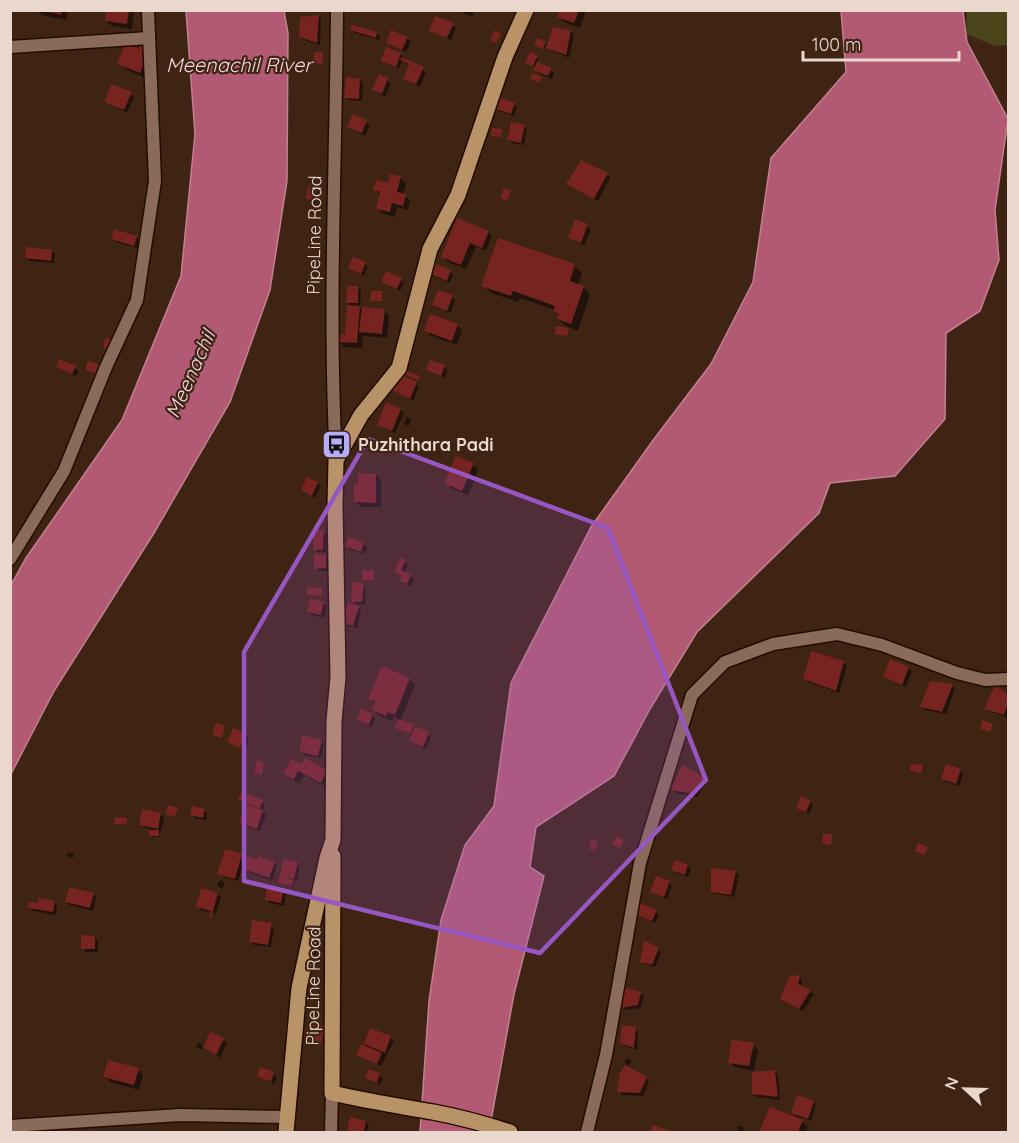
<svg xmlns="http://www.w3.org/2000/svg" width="1019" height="1143" viewBox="0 0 1019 1143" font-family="Quicksand,sans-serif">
  <rect width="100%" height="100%" fill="#3f2414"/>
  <polygon fill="#4b4319" points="967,11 1008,11 1008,45 995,46 966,34"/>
  <g fill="#b25a74" stroke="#c3808f" stroke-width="1.5">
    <polygon points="186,11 284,11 288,33 287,181 270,290 230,402 154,533 54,691 11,774 11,585 26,558 122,420 181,276 195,134"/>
    <polygon points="841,11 963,11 967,42 1008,119 995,210 999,260 980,311 946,333 945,419 895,476 830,483 819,513 697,632 650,709 614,776 536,827 530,867 544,876 514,994 489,1132 420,1132 429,1001 441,920 465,845 494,806 511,683 591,527 654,439 711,364 753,282 771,158 846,72"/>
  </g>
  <g fill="#0007">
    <polygon points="37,10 68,10 66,20 41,15"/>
    <polygon points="108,10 134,10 132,29 112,26 106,21"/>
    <polygon points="456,10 472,10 474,12 472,17"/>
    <polygon points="561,10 586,10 580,28 564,22 559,17"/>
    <polygon points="318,16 321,19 320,45 304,40 301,37"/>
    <polygon points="453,25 456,28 451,40 431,30"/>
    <polygon points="352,30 377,33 380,37 379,40 355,33"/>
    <polygon points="570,31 574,34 569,58 551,50 546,45 544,49 536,45 545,42 548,46"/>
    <polygon points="407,38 411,42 406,52 387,43"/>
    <polygon points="151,47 156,53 145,78 125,69 119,63"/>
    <polygon points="400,54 404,57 403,59 426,72 420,87 405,78 410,66 402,61 399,69 383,61"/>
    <polygon points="531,54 539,58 536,63 554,72 552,79 538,73 535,70 536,67 528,64"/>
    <polygon points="379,76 391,83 385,97 373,90"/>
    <polygon points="360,80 363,83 362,101 349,100 346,97"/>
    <polygon points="131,94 134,97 127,113 105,101"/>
    <polygon points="514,104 517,107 514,116 502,112 499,108"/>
    <polygon points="354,116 370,125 365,136 349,127"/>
    <polygon points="524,126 527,130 524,145 512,143 509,140"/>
    <polygon points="607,174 610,178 598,201 567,184"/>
    <polygon points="400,178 406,183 403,195 410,200 408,210 397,207 395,217 383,214 378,209 381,195 375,190 389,185"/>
    <polygon points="317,189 320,192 318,203 311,202 307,198"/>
    <polygon points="576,221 591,229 584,246 570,238"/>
    <polygon points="478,228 492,235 486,251 476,246 466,269 448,262 442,256"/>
    <polygon points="136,237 139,240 137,248 116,242 113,239"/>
    <polygon points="52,251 55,254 54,263 30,261 27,258"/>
    <polygon points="365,264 368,267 364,276 350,268"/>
    <polygon points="574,266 582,273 578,285 583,287 590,295 578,331 566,326 558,319 559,316 555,310 520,298 518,302 491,293 483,285"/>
    <polygon points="450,272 453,275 450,283 431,276 428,273"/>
    <polygon points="401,280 404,283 400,291 383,282"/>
    <polygon points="358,288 361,291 360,308 384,310 389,316 387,338 363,336 362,348 344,347 339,341 346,336 352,307 347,302"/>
    <polygon points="452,296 455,300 451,313 437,308 434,305"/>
    <polygon points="457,325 462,330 457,345 431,336 426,330"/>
    <polygon points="57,367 75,368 78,371 76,376"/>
    <polygon points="444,367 448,370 444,378 428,370"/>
    <polygon points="416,383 419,387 413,401 393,390"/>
    <polygon points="401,410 404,413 395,433 379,424"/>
    <polygon points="407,417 411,420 409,426 404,424"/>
    <polygon points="473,465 478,470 468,495 451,488 446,482"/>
    <polygon points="376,475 381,480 381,507 361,507 356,502"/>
    <polygon points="317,483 321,486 315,498 303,490"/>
    <polygon points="323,531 326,534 326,552 318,552 315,549"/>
    <polygon points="363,544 367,547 364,554 350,549 347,545"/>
    <polygon points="325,555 328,559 329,571 319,571 316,568"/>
    <polygon points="405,561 408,565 404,573 414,579 411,586 405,584 402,580 403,577 396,572"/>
    <polygon points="363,585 366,588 365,605 356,604 352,601"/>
    <polygon points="323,603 327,606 324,618 312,615 309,612"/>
    <polygon points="358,607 361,610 357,628 348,626 345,622"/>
    <polygon points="843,663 847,666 839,693 808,682 805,679"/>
    <polygon points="382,668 409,680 415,685 400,721 413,726 431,737 426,749 414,744 411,740 413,736 396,727 399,719 394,716 392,721 379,715 374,710 376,705 370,699"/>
    <polygon points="908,668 912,671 906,687 889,680 885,677"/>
    <polygon points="952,686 955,689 946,714 925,710 922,707"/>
    <polygon points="996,687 1008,695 1008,718 989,711 986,708"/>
    <polygon points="372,715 375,718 372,727 358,720"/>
    <polygon points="246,736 249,739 245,749 231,742"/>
    <polygon points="321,741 324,744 321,758 304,755 300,751"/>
    <polygon points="302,766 327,771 326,787 304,775 299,783 285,774"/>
    <polygon points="960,770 963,774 959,786 946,782 942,778"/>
    <polygon points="704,779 707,782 697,797 676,793 673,790"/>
    <polygon points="240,799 262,802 265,805 262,811 266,815 260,831 244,826 241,822 247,804"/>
    <polygon points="810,802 813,805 809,814 798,808"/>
    <polygon points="204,810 207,813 206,820 195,818 192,815"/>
    <polygon points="160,814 164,818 159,837 152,837 150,829 144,827 140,824"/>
    <polygon points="226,851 242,856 245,859 238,881 222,876 219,873"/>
    <polygon points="68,852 74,854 73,858 67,856"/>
    <polygon points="676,862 688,866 691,869 688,877 676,873 673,870"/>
    <polygon points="274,863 277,866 272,881 248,872 245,869"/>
    <polygon points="297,864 300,867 297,881 294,881 293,887 280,883 281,875"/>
    <polygon points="736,872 739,875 734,897 716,894 712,891"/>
    <polygon points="220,880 225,883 222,889 217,885"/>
    <polygon points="669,882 672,886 667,899 652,891"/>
    <polygon points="283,891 286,894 284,906 270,903 266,899"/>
    <polygon points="93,894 96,897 93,911 70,905 66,902"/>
    <polygon points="217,894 221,897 216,914 201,910 198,907"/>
    <polygon points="54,902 57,905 56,915 33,911 30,908"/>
    <polygon points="656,912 659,915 655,923 637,913"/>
    <polygon points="271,925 274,928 271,947 254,945 250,941"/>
    <polygon points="95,937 98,941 98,952 86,952 82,948"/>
    <polygon points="658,949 661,953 655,967 645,964 642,961"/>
    <polygon points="799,977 802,980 801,987 814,994 803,1011 782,999"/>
    <polygon points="640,993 644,996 641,1008 626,1010 623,1007"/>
    <polygon points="323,1027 326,1030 325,1043 310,1041 310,1044 308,1042"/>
    <polygon points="635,1029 638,1032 637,1050 625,1046 621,1042"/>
    <polygon points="371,1030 390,1038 394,1041 381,1066 358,1055 364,1047"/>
    <polygon points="211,1034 227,1043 220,1058 203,1045 202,1050 196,1047 198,1042 205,1046"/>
    <polygon points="753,1045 758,1050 754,1071 735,1067 730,1062"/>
    <circle cx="628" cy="1062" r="3"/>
    <polygon points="138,1070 143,1075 139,1090 110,1082 105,1076"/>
    <polygon points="370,1071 383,1078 380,1085 367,1078"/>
    <polygon points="775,1071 778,1075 780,1100 757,1097 753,1093"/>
    <polygon points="273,1074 277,1077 274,1084 258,1076"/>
    <polygon points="646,1078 649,1082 643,1096 622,1095 619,1092"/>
    <polygon points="813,1102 816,1105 811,1121 796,1116 793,1113"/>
    <polygon points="771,1109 803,1122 808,1127 806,1132 761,1132"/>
    <polygon points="352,1119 366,1122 369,1125 367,1132 348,1132"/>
    <polygon points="738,1126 743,1127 746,1132 737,1132"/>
  </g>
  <g fill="#772320">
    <polygon points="42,10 62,10 61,15"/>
    <polygon points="106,10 129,10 127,24 105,21"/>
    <polygon points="560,10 579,10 574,23 557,17"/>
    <polygon points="319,15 317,43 299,37 300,17"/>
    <polygon points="435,16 454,23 447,38 429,31"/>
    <polygon points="352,25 377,32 376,38 350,30"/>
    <polygon points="553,27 571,30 566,55 546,48"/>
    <polygon points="391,30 408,37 402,50 386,43"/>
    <polygon points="495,30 501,34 496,43 490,40"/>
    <polygon points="537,38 546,41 543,49 534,45"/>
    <polygon points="142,42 152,46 140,73 117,64 125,43 139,49"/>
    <polygon points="386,47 401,53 396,67 381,61"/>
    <polygon points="314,52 323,52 322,65 313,64"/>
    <polygon points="530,52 538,55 533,66 525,63"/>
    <polygon points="401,57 424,67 416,84 403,79 409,64 400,60"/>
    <polygon points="537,62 552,68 548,76 533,70"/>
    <polygon points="533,73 542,77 539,83 530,78"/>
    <polygon points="379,74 388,78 382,94 372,90"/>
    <polygon points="346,77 360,79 359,99 344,98"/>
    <polygon points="111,84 132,92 124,110 104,102"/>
    <polygon points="501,98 515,103 511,114 497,109"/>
    <polygon points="353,114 367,120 362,133 347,127"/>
    <polygon points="511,122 525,125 521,143 507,140"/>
    <polygon points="492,128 502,129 501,137 491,136"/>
    <polygon points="581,160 608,173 594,199 566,184"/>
    <polygon points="390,174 401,176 397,192 406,194 403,206 392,203 390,212 376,209 380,192 373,190 376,180 388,183"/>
    <polygon points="308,186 317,188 315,201 306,199"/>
    <polygon points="504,188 511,191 507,201 500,198"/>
    <polygon points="457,218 489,231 482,248 470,243 461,265 441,257"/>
    <polygon points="575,219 588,224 581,243 568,238"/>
    <polygon points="114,229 137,236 134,246 111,239"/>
    <polygon points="498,238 575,264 570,281 584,286 571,324 557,319 559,314 553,311 555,306 513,291 511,296 481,286"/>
    <polygon points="26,247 52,250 51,261 25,258"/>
    <polygon points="353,257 366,262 361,274 348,268"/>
    <polygon points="430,262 451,270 447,281 426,273"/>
    <polygon points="386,271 402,278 397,289 381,282"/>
    <polygon points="347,286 358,286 358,303 346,303"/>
    <polygon points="438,290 453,295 447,311 432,305"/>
    <polygon points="371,291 382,291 382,301 370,301"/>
    <polygon points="347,305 360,306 357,343 337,342 338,334 345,335"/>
    <polygon points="362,307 385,309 382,334 359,332"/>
    <polygon points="430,314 458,324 452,341 424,331"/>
    <polygon points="556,326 569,328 567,336 555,334"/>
    <polygon points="105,338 112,339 110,350 103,349"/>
    <polygon points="59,359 76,366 72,374 56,367"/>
    <polygon points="430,360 445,365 441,376 426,370"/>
    <polygon points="88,361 101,365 98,374 85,370"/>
    <polygon points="407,371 420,376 418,380 405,375"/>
    <polygon points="399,374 417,382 410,399 392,390"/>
    <polygon points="386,402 401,409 392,431 377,425"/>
    <polygon points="456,456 474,463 462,491 444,483"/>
    <polygon points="358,473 376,474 376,503 354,502 354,484 358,484"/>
    <polygon points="307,477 318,482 312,496 301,490"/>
    <polygon points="314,529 324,530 323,550 313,550"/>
    <polygon points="349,537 364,542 361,552 345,546"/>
    <polygon points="314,554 326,554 326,568 314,569"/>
    <polygon points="400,558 406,560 401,570 411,575 407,584 400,581 402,576 394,572"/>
    <rect x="362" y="570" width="12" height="10"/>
    <polygon points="352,582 364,583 362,602 351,602"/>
    <polygon points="307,587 323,588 322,596 307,595"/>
    <polygon points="310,598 324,602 321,615 307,612"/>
    <polygon points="348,603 359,606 353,626 343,623"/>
    <polygon points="811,651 844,661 836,691 803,679"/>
    <polygon points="890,659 909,667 902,685 883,677"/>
    <polygon points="382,666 410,678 395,715 388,712 386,716 372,710 375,702 368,699"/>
    <polygon points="930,681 953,684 942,712 920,707"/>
    <polygon points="995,685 1008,694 1008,703 1004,715 984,709"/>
    <polygon points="361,709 373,714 369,725 357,720"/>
    <polygon points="398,719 414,724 411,734 395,728"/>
    <polygon points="982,720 993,724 990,732 980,729"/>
    <polygon points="216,723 225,726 222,738 212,735"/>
    <polygon points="415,726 429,732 423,747 409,741"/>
    <polygon points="233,728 247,734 240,748 227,742"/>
    <polygon points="302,735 322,740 318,756 299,752"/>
    <polygon points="305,758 327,770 321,783 298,771 294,779 283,774 291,759 302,764"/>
    <polygon points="257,760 264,762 262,775 254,773"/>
    <polygon points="911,764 923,765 921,773 909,770"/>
    <polygon points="946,764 961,769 956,784 941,779"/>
    <polygon points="682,765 705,778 694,794 671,790"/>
    <polygon points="242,791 263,800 259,809 238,799"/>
    <polygon points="801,796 811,801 806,812 796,808"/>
    <polygon points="246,804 263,810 257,829 239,823"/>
    <polygon points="168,805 178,808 175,817 166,814"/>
    <polygon points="192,806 205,809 203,818 190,815"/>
    <polygon points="142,809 161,813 158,829 139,825"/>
    <polygon points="115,817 127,818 127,824 114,824"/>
    <rect x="149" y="830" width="10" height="6"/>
    <polygon points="823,834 832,834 831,845 822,844"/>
    <polygon points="616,836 624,840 620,848 612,845"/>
    <polygon points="591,840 598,841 595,851 589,849"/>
    <polygon points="918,843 928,847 924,855 915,851"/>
    <polygon points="225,849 242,854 235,879 217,874"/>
    <polygon points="248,856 257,859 258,856 275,862 269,878 243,869"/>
    <polygon points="283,859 298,862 294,879 284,877 294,880 292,886 278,883"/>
    <polygon points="675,860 688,865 685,875 671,870"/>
    <polygon points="711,868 736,871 731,895 711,892"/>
    <polygon points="656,876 670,881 664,897 650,892"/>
    <polygon points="267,886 284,889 281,903 265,900"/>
    <polygon points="69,887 94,893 90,908 65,902"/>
    <polygon points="201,888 218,893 211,918 209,917 211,911 196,907"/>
    <polygon points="39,898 55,901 53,912 28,908 29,902 38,903"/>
    <polygon points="640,903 657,910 652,921 636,914"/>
    <polygon points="252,920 272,923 268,945 249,942"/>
    <polygon points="81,935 95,936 95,949 81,949"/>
    <polygon points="644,940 659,948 652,965 640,962"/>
    <polygon points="790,975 800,976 798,984 811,990 799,1009 780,999"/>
    <polygon points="619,986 641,992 638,1005 621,1008"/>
    <polygon points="308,1024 324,1025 322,1044 307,1043"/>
    <polygon points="622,1025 636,1027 634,1048 620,1043"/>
    <polygon points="370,1028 391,1036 385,1053 364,1044"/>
    <polygon points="210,1032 224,1038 216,1055 203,1047"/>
    <polygon points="732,1039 754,1043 749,1066 728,1063"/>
    <polygon points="361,1044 382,1053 377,1064 356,1055"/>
    <polygon points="108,1060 139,1068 134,1085 103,1077"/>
    <polygon points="625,1065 647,1077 640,1093 617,1092 620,1073"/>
    <polygon points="260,1067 274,1072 271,1082 257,1076"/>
    <polygon points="369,1069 380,1073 377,1083 365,1078"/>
    <polygon points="775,1070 778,1097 752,1094 752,1072"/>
    <polygon points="797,1095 814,1101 808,1119 791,1113"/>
    <polygon points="770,1107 803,1120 798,1132 759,1132"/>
    <polygon points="350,1117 366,1121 364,1132 347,1132"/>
    <polygon points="653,1125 673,1132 650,1132"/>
  </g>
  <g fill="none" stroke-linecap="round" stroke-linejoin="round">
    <defs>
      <g id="minor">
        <polyline points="10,47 149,38"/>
        <path d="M336,460C328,310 336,160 337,10"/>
        <polyline points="10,559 64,471 106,367 137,300 155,181 148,10"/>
        <polyline points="10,1126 180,1115 287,1117"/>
        <polyline points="331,1132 332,1093"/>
        <polyline points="587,1132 606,1055 640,863 692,695 725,662 773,644 837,634 882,645 957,673 985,680 1008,679"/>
      </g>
      <g id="major">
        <path d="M333,856L332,1093C366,1101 399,1106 433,1112C460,1117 485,1124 510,1132"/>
        <polyline points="286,1132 299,988 327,858 333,840 334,721 338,677 335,505 336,460 361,415 399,368 430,249 458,195 505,57 526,10"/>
      </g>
    </defs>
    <use href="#minor" stroke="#250c00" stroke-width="15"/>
    <use href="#major" stroke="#250c00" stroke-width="18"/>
    <use href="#minor" stroke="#8a6a58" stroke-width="12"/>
    <use href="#major" stroke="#b99368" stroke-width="15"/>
  </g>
  <path fill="#9757c3" fill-opacity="0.2" stroke="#9757c3" stroke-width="4.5" stroke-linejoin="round" d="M368,439L608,528L706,780L540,953L244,881V652Z"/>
  <defs>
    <symbol id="bus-square" viewBox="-11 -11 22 22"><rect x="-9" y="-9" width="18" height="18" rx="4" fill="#b6acf8" stroke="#3f2414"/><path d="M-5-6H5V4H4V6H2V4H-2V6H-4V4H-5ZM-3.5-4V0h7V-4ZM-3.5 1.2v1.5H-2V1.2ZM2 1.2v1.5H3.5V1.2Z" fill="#111"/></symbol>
  </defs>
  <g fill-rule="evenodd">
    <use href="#bus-square" x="320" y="428" width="33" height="33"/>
  </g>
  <g text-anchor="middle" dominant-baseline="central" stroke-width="4.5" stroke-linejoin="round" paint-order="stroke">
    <g font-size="18" fill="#ead8ce" stroke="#3f2414">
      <text transform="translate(314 235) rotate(-89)">PipeLine Road</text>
      <text transform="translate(313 986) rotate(-89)">PipeLine Road</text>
    </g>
    <g font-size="18" font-weight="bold" fill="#ead8ce" stroke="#3f2414" text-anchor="start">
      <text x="358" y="444">Puzhithara Padi</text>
    </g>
    <g font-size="20" font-style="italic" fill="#f0d6dc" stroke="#3f2414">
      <text x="239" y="64">Meenachil River</text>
      <text transform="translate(190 374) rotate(-66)">Meenachil</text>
    </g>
  </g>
  <rect width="1019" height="1143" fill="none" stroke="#ead8ce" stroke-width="24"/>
  <g transform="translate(965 1089) rotate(292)" stroke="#3f2414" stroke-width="4.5" paint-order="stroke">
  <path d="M0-4.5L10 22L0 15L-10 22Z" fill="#ead8ce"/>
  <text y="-9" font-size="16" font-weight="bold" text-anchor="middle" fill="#ead8ce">N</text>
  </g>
  <path d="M803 51v9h156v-9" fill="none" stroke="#ead8ce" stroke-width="3"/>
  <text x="812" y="51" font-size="18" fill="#ead8ce" stroke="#3f2414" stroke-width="4.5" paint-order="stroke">100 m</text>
</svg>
